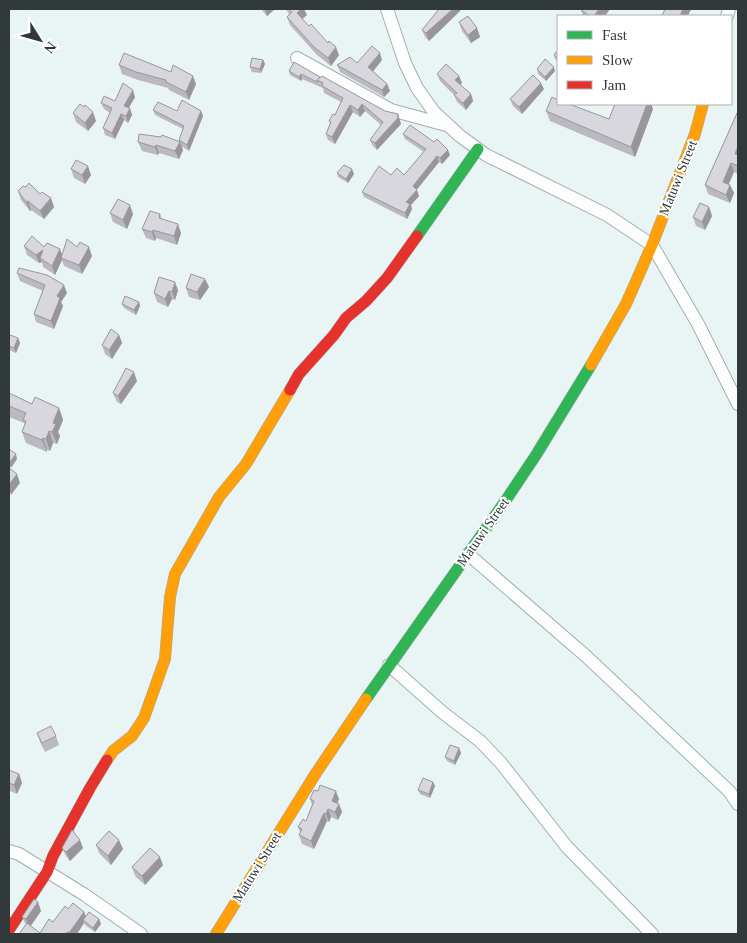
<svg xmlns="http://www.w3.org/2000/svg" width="747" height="943" viewBox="0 0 747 943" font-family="Georgia,serif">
  <rect width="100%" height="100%" fill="#e9f5f5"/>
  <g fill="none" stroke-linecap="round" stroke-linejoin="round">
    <defs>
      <g id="street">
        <polyline points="387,9 405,63 417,88 434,112 460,136 486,155 607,215 652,245 698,324 738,404"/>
        <polyline points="727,16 729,9"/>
        <polyline points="297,58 391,110 446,125"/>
        <polyline points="468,554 587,657 729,791 738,804"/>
        <polyline points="389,665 442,712 480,741 501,763 567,847 652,934"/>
        <polyline points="9,851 19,854 85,895 141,934"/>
      </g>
      <g id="fast">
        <polyline points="417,236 478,149"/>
        <polyline points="366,699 506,500 536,455 591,365"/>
      </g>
      <g id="slow">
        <polyline points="591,365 626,304 652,245 695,134 703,104"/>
        <polyline points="107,760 113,751 132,736 144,718 165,659 170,597 175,574 219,497 246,464 290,390"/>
        <polyline points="216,934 316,773 366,699"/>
      </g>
      <g id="jam">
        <polyline points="290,390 299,374 334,335 346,318 366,301 387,278 417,236"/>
        <polyline points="9,930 47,872 53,856 90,788 107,760"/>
      </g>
    </defs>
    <use href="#street" stroke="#a4aeae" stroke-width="14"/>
    <use href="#fast" stroke="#a4aeae" stroke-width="12"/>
    <use href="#slow" stroke="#a4aeae" stroke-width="12"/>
    <use href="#jam" stroke="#a4aeae" stroke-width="12"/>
    <use href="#street" stroke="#fcfefe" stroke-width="12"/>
    <use href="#fast" stroke="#30b455" stroke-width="11"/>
    <use href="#slow" stroke="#ff9f0a" stroke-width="11"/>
    <use href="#jam" stroke="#e5322d" stroke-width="11"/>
  </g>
  <g fill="#bbb9bf">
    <polygon points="261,9 275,9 267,16"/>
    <polygon points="286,9 304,9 307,15 302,19 309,26 339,55 331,66 317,55 290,25 287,17 289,14"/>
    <polygon points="582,9 610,9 605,16 583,16 581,10"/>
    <polygon points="461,10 429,41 425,37 422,30"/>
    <polygon points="459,22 477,28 480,37 471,43 462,31"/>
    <polygon points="558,50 558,62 555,59 554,55"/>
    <polygon points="263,60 265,64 261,73 252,72 250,67"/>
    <polygon points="382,60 373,71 387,84 390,91 384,97 340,72 337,65"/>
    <polygon points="119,65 171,72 196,84 189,100 169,90 168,88 138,80 122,74"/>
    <polygon points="537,69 555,71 546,81 538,74"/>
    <polygon points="289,71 320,77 385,111 398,114 401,124 377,150 373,146 370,140 381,125 365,111 360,117 353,112 335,144 328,140 326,134 330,124 329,121 335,115 341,102 324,93 323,88 302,79 301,81 290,75"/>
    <polygon points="437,74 459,76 462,83 460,85 471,94 473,101 466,110 457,102 454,95 440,81"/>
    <polygon points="544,89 522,114 513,106 510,99"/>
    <polygon points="135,97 129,108 132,115 128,123 124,120 115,139 105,135 103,128 110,113 104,109 101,103 115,101"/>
    <polygon points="615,104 651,104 653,109 635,157 550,121 546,111 609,119"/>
    <polygon points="153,110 201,111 203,116 189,151 181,146 183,150 179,159 159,153 158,155 142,151 138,142 179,142 179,140 183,129 155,115"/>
    <polygon points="738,111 738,174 734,172 729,184 730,185 734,193 730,203 708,194 705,185"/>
    <polygon points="73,113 96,121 88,131 76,122"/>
    <polygon points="403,134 450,155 442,164 439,162 416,190 419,196 411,205 412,209 407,219 364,197 362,192 391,175 404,175 424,152 405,139"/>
    <polygon points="71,169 91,175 85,184 74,178"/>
    <polygon points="337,173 354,174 348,183 338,177"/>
    <polygon points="18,191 54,207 44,219 31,210 30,211 21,200"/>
    <polygon points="709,207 712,216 705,230 696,226 693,217"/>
    <polygon points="110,213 133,214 127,229 113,222"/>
    <polygon points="160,214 162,219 181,233 177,245 156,238 155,241 146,238 142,229"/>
    <polygon points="24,246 44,247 60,249 62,255 92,256 82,274 64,266 62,260 55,275 43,267 42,262 39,263 27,255"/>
    <polygon points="17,273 67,293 61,302 63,306 54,329 36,322 34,314 43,291 20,281"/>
    <polygon points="159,277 178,290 175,300 172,299 168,307 157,302 154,293"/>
    <polygon points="205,279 209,287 200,300 189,297 186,288"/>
    <polygon points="139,302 140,306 136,315 124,308 122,304"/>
    <polygon points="119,335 122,343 112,359 105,354 102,345"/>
    <polygon points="9,338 18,338 20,343 16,353 9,350"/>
    <polygon points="137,381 121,404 117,402 113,393"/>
    <polygon points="9,393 32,404 59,408 63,420 58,432 60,436 57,444 53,443 50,451 47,450 47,452 26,443 22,432 25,424 24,423 9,417"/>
    <polygon points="37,733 56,736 59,745 45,752 40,742"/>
    <polygon points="459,748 461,753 455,765 447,761 445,757"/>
    <polygon points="9,770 19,774 22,783 17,794 10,791 10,792 9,792"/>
    <polygon points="433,782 435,786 430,798 420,794 418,790"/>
    <polygon points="310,799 339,799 337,803 339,804 342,812 338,820 331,817 329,822 327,821 314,849 302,844 299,835 300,832 298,827 306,821 312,805"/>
    <polygon points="96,845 123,849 111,865 99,853"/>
    <polygon points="62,848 83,848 70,861 66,856"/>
    <polygon points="163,865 145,885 135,876 132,867"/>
    <polygon points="38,902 41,911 31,926 40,933 68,909 84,912 86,917 99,919 101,924 95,932 85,925 84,923 77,934 19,934 26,925 22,917"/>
  </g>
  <g fill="#98969b">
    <polygon points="265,9 275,9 267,16"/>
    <polygon points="301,9 304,9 307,15 300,21 297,13"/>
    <polygon points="453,9 461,9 461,10 429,41 426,33"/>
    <polygon points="599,9 610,9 605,16 594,16"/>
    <polygon points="683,9 691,9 688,16 680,16"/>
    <polygon points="477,28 480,37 471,43 468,35"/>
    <polygon points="336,47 339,55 331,66 328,58"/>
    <polygon points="380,53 382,60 371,74 368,67"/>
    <polygon points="263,60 265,64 261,73 260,69"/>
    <polygon points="554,67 555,71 546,81 545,77"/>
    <polygon points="301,74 302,79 301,81 299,77"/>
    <polygon points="193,76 196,84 189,100 186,92"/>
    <polygon points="459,76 462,83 458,88 455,80"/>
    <polygon points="541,83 544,89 522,114 519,107"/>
    <polygon points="387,84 390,91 384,97 382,90"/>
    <polygon points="133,90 135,97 126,112 124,106"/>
    <polygon points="471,94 473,101 466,110 463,103"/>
    <polygon points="362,104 365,111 360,117 358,110"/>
    <polygon points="647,104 651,104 653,109 635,157 631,147"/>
    <polygon points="350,105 353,112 335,144 332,137"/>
    <polygon points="130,108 132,115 128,123 126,116"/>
    <polygon points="201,111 203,116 189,151 187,145"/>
    <polygon points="93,112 96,121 88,131 85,123"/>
    <polygon points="121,114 124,120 115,139 112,133"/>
    <polygon points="398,114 401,124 377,150 375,143"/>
    <polygon points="180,142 183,150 179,159 175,151"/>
    <polygon points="156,145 159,153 158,155 155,147"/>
    <polygon points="738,146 738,162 735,154"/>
    <polygon points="448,150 450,155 442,164 440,158"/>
    <polygon points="437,156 439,162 415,192 413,186"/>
    <polygon points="731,163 734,172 726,190 723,182"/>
    <polygon points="88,166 91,175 85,184 82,175"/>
    <polygon points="352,169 354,174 348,183 346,179"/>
    <polygon points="730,185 734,193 730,203 726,195"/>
    <polygon points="417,190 419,196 411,205 412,209 407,219 405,213 406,202"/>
    <polygon points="51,198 54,207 44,219 40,211"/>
    <polygon points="28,201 31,210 30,211 26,202"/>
    <polygon points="130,205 133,214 127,229 123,220"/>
    <polygon points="709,207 712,216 705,230 702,222"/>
    <polygon points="178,224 181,233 177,245 174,236"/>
    <polygon points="153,230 156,238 155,241 152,232"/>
    <polygon points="89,247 92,256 82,274 79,265"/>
    <polygon points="60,249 63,258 61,258 62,260 55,275 52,266"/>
    <polygon points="43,250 40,258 42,262 39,263 36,255"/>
    <polygon points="205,279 209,287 200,300 197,292"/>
    <polygon points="175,282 178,290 175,300 172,292"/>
    <polygon points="64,285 67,293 61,302 63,306 54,329 51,321 57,296"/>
    <polygon points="169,291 172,299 168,307 165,299"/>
    <polygon points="139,302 140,306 136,315 134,310"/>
    <polygon points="119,335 122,343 112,359 109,350"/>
    <polygon points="18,338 20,343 16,353 14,348"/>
    <polygon points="134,372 137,381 121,404 118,396"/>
    <polygon points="59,408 63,420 58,432 60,436 57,444 52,432 53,423"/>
    <polygon points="49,431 53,443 50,451 46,439"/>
    <polygon points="43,438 47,450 47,452 42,440"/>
    <polygon points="16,454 17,459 11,468 9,463"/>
    <polygon points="17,474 20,483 11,495 9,488 9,485"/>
    <polygon points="459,748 461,753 455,765 454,761"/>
    <polygon points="19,774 22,783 17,794 14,785"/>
    <polygon points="433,782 435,786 430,798 429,794"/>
    <polygon points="336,791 339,799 335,809 332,801"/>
    <polygon points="339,804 342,812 338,820 335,812"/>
    <polygon points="328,809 331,817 329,822 326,814"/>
    <polygon points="324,813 327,821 314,849 311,841"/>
    <polygon points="80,840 83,848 70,861 66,852"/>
    <polygon points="119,840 123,849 111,865 108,856"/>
    <polygon points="160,857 163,865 145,885 142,876"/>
    <polygon points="38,902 41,911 29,928 26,919"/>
    <polygon points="84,912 87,919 83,920 84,923 77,934 70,934 69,933"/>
    <polygon points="99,919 101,924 95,932 93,928"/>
  </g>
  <g fill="#d9d7de" stroke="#98969b">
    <polygon points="289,9 301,9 297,13 309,26 311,24 328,43 329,41 336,47 328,58 314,47 287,17 292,12"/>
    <polygon points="439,9 453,9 426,33 422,30"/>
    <polygon points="582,9 599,9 594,16 590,16 581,10"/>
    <polygon points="665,9 683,9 680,16 662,16"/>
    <polygon points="468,16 477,28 468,35 459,22"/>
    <polygon points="372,46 380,53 368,67 387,84 382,90 337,65 350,57 357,63"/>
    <polygon points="558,50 558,59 554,55"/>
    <polygon points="124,53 171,72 173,65 193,76 186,92 166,82 166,80 136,72 119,65"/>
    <polygon points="252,58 263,60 260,69 250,67"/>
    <polygon points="545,59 554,67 545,77 537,69"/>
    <polygon points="294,62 320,77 317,80 317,82 301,74 299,77 289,71"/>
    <polygon points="446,64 459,76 455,80 471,94 463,103 454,95 457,93 437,74"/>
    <polygon points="533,75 541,83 519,107 510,99"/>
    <polygon points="322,76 385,111 398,114 397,116 399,117 375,143 370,140 383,122 362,104 358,110 350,105 332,137 326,134 331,122 329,121 333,114 335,115 343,98 322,86 323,83 317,80"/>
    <polygon points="123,83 133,90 124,106 130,108 126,116 121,114 112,133 103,128 112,108 101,103 104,96 115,101"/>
    <polygon points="552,97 558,100 558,104 569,104 609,119 615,104 647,104 631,147 546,111"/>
    <polygon points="182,100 201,111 187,145 179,140 184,126 153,110 158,102 177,111"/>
    <polygon points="80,104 84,107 85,105 93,112 85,123 73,113"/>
    <polygon points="738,111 738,146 735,154 738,155 738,166 731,163 723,182 730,185 726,195 705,185"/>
    <polygon points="410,125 434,142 437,139 448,150 440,158 437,156 413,186 417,190 406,202 410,204 405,213 362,192 379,166 391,175 397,168 404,175 426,149 403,134"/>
    <polygon points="139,134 161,137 162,135 180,142 175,151 156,145 155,147 138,142"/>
    <polygon points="76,160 88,166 82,175 71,169"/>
    <polygon points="344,165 352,169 346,179 337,173"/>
    <polygon points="29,183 40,194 42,192 51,198 40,211 28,201 26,202 18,191 23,186 26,187"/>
    <polygon points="118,199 130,205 123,220 110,213"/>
    <polygon points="700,203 709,207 702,222 693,217"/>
    <polygon points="150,211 160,214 159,218 178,224 174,236 153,230 152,232 142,229"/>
    <polygon points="32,236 44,247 47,243 60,249 52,266 40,258 43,250 36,255 24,246"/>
    <polygon points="67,239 77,247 80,242 89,247 79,265 61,258"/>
    <polygon points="19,268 47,275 64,285 57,296 60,298 51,321 34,314 45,285 17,273"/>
    <polygon points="191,274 205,279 197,292 186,288"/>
    <polygon points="159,277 175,282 172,292 169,291 165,299 154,293"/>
    <polygon points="125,296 139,302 134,310 122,304"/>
    <polygon points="111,329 119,335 109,350 102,345"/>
    <polygon points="10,335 18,338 14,348 9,346 9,338"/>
    <polygon points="126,368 134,372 118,396 113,393"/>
    <polygon points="9,393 32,404 35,397 59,408 53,423 56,424 52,432 49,431 46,439 43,438 42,440 22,432 26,421 23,420 26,413 9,406"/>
    <polygon points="9,449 16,454 9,463"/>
    <polygon points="9,468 17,474 9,485"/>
    <polygon points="51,726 56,736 42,743 37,733"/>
    <polygon points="450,745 459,748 454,761 445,757"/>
    <polygon points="9,770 19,774 14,785 9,783"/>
    <polygon points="423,778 433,782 429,794 418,790"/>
    <polygon points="320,785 336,791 332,801 339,804 335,812 328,809 326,814 324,813 311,841 299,835 302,829 298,827 303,819 306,821 314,801 310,799 314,790 318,791"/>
    <polygon points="72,830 80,840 66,852 62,848"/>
    <polygon points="109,831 119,840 108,856 96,845"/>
    <polygon points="150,848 160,857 142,876 132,867"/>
    <polygon points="34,899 38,902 26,919 22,917"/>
    <polygon points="73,903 84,912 69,933 67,932 66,934 52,934 50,933 49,934 19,934 27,923 40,933 49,919 53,922 65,906 68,909"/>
    <polygon points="89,912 99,919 93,928 83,920"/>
  </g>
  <g text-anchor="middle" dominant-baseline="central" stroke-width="4" stroke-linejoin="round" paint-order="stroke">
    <g font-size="14" fill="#31393a" stroke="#fff">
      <text transform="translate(678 178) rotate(-68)">Matuwi Street</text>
      <text transform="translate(483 532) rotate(-55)">Matuwi Street</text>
      <text transform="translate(257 867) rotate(-58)">Matuwi Street</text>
    </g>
  </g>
  <rect width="747" height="943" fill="none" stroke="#31393a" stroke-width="20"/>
  <rect x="557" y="15" width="175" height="90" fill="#ffffff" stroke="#adb0b0"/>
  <rect x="567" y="31" width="25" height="8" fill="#30b455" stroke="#adb0b0"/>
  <text x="602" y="40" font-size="15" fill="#31393a">Fast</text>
  <rect x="567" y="56" width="25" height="8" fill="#ff9f0a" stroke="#adb0b0"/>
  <text x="602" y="65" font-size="15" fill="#31393a">Slow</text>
  <rect x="567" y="81" width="25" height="8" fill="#e5322d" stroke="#adb0b0"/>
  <text x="602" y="90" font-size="15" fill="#31393a">Jam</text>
  <g transform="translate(40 40) rotate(127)" stroke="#ffffff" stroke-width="4" paint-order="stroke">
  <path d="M0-4L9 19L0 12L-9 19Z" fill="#31393a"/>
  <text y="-8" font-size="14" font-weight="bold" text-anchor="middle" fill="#31393a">N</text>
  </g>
</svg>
